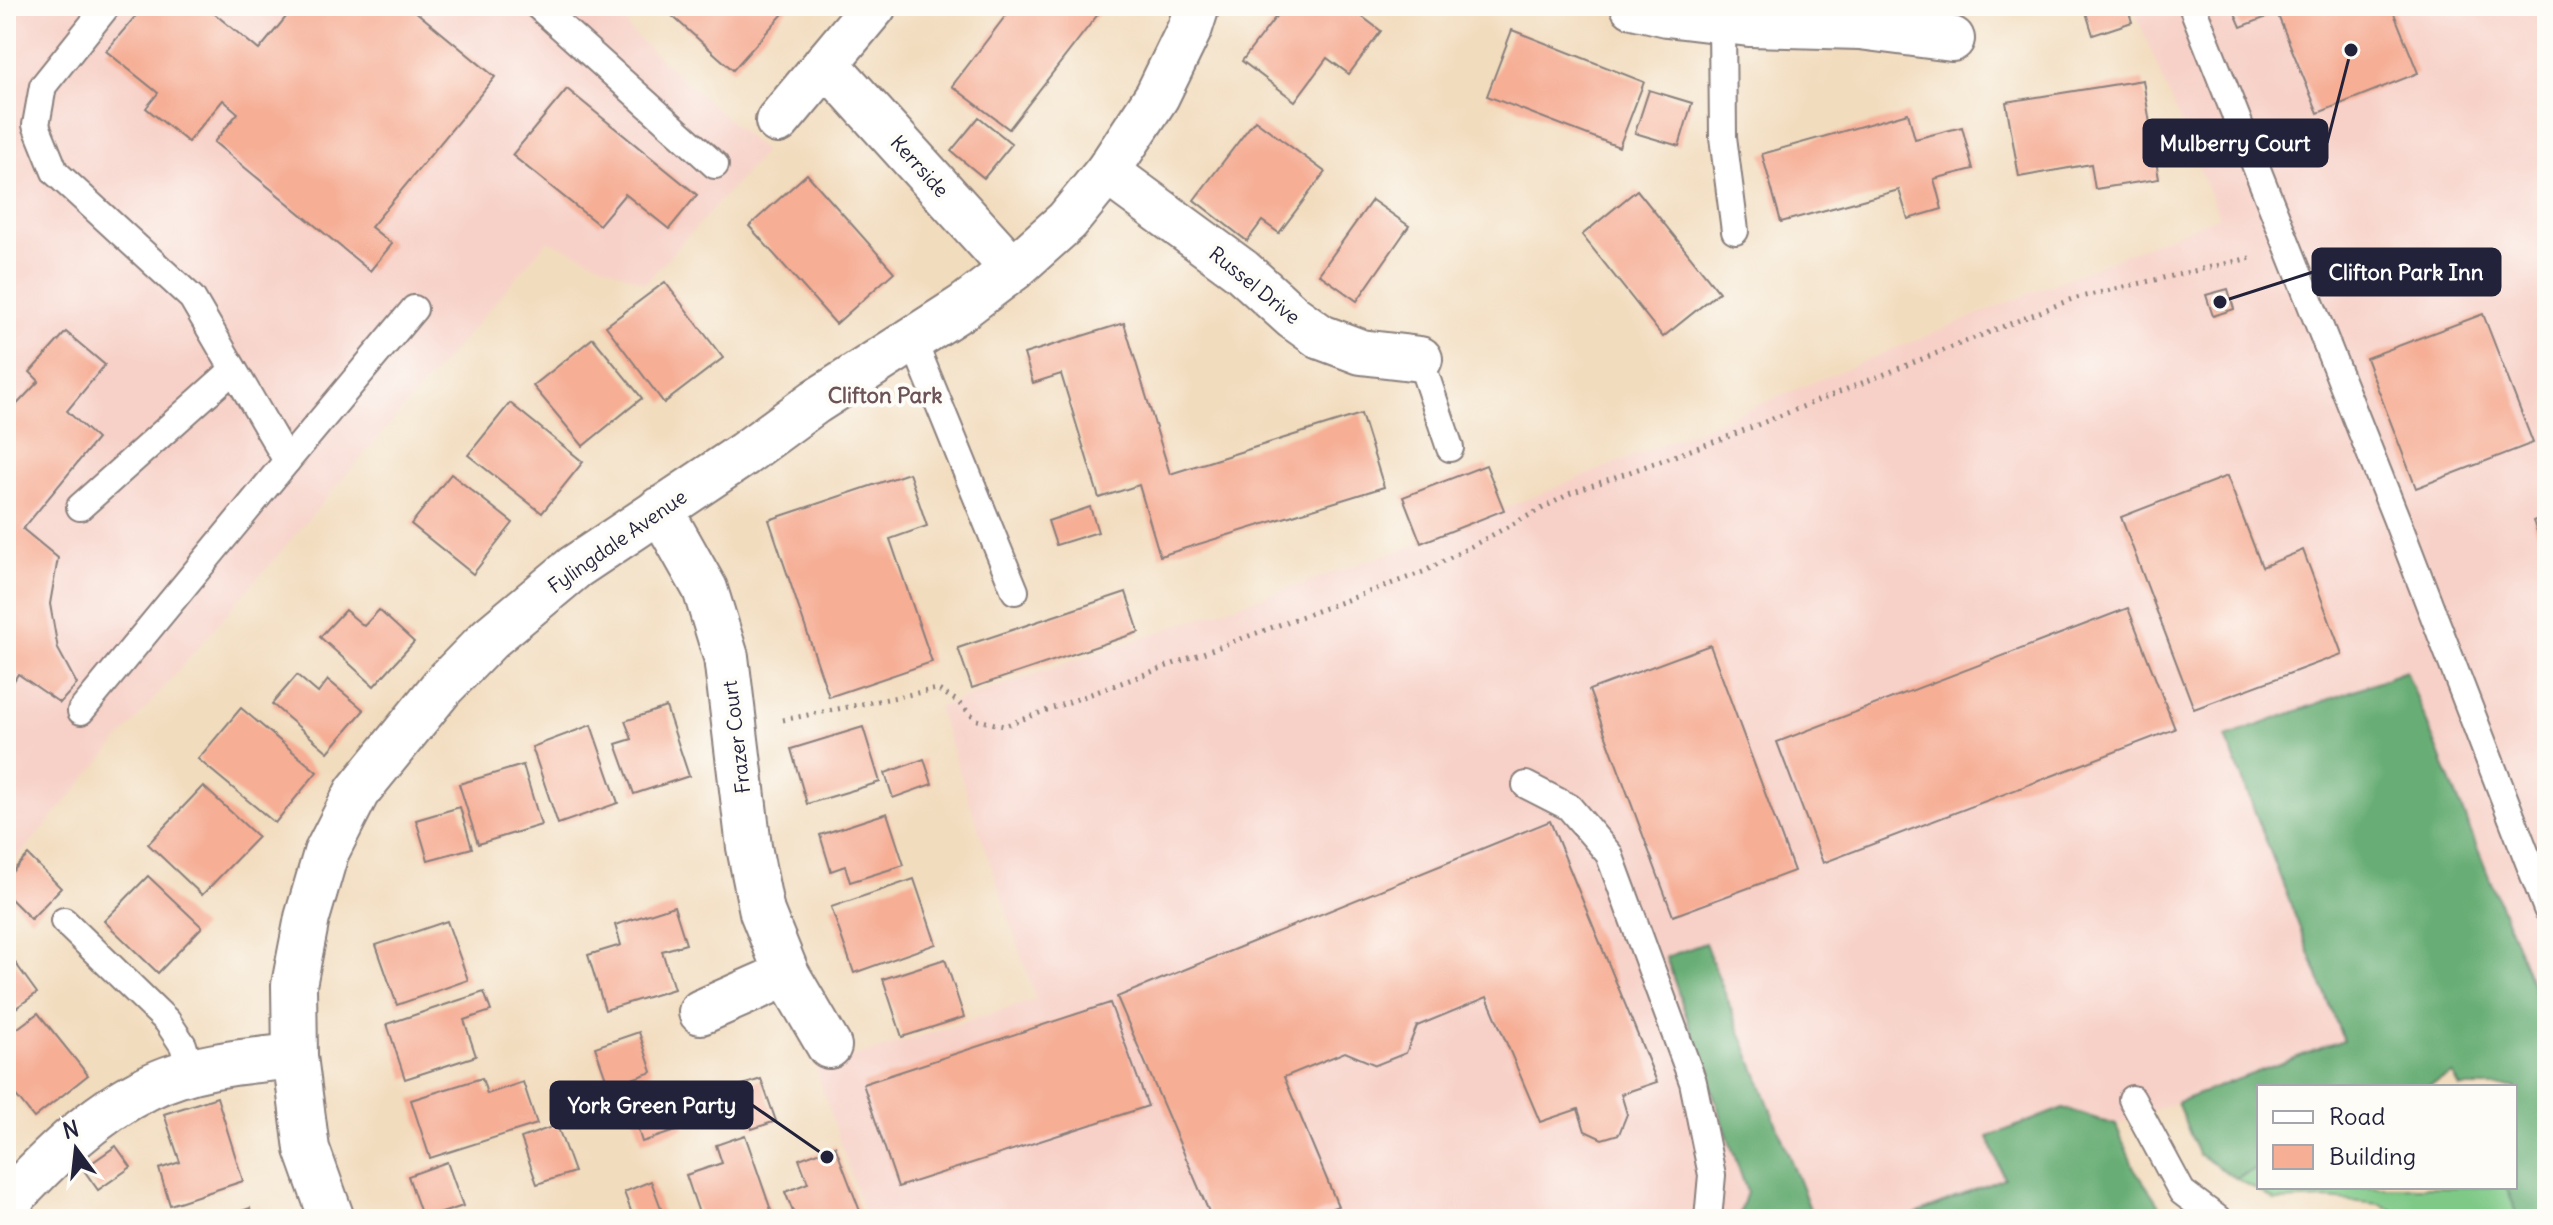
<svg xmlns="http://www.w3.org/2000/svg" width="2553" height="1225" viewBox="0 0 2553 1225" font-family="Delius,sans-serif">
  <rect width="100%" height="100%" fill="#fdfcf7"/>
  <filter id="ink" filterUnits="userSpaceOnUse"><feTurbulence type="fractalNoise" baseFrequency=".0125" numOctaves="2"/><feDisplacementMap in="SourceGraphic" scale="16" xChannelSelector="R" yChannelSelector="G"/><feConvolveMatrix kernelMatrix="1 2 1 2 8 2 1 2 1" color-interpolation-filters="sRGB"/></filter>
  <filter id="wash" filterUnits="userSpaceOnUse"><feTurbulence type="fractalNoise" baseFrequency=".006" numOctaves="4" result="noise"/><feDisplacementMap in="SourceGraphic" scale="32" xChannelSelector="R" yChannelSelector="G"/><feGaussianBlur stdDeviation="1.8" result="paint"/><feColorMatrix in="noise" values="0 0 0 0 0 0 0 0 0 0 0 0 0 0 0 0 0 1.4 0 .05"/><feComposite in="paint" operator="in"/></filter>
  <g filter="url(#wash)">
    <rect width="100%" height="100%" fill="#f2dcbe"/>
    <g fill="#f7d1c8">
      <polygon points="6,6 621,6 630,31 764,152 645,283 548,240 6,871"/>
      <polygon points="2133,6 2547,6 2547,1104 2515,1087 2453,1073 2259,1087 2177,1102 2116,1125 2005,1178 1904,1219 866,1219 816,1069 1036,1000 938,707 1421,543 2219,216"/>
    </g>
    <polygon fill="#7fc987" stroke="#507661" stroke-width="2" points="2259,1167 2259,1187 2506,1187 2520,1219 2410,1219 2380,1204 2327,1199 2276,1201 2236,1178"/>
    <g fill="#67ad74" stroke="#446858" stroke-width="2">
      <polygon points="2406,671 2547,1021 2547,1219 2520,1219 2506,1187 2515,1187 2515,1087 2460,1087 2453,1074 2425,1087 2259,1087 2259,1167 2236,1178 2198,1154 2177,1102 2343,1040 2226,737"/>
      <polygon points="1705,943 1814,1219 1738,1219 1747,1192 1666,957"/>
      <polygon points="2063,1108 2116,1125 2134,1168 2169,1219 1904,1219 2004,1178 1988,1137"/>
    </g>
    <g id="blocks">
      <g fill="#f6ae95">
        <polygon points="144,6 205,6 259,50 295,6 409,6 495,77 371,227 392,244 370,271 214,142 238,113 223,100 188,142 146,108 158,93 106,51"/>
        <polygon points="661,6 790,6 733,70"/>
        <polygon points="1013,6 1098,6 1102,9 1009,129 952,86"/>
        <polygon points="1284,6 1348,6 1381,31 1349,74 1327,58 1295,101 1242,61"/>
        <polygon points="2084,6 2127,6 2132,22 2093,35"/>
        <polygon points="2232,6 2391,6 2418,73 2318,113 2277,13 2241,27"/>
        <polygon points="1512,30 1644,82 1619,147 1487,96"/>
        <polygon points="2143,80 2159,179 2095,189 2091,164 2019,177 2006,102"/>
        <polygon points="567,89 697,195 669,229 625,194 599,225 512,155"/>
        <polygon points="1649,90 1692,103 1679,146 1635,133"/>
        <polygon points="1908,113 1915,139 1962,127 1973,169 1934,179 1942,209 1908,219 1899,190 1781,222 1762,154"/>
        <polygon points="979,117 1012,144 984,178 951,151"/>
        <polygon points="1255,120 1325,172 1279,233 1262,221 1247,241 1194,200"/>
        <polygon points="807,174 894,272 836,324 749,226"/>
        <polygon points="1637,190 1719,292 1663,337 1582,235"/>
        <polygon points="1372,200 1409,226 1357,301 1319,274"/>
        <polygon points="665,282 723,358 664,403 606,326"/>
        <polygon points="2228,289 2234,309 2213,316 2206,295"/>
        <polygon points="2483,314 2533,443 2416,488 2366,358"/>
        <polygon points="1124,323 1170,474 1361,414 1384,487 1160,556 1139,485 1099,498 1061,374 1033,383 1024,354"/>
        <polygon points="66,332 105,365 67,411 97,439 23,529 58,558 50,604 58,649 77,684 60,703 18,674 6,694 6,416 39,381 30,372"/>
        <polygon points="593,338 642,398 583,446 533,386"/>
        <polygon points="510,403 583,462 542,513 468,455"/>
        <polygon points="1486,465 1504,510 1421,543 1403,497"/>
        <polygon points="909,473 927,526 890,539 932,662 829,697 769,520"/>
        <polygon points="451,474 513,523 473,574 411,524"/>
        <polygon points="2227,476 2262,567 2303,550 2342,654 2194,709 2121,517"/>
        <polygon points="1090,507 1098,532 1056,545 1048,521"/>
        <polygon points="2547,515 2547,557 2533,521"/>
        <polygon points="1126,592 1139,632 972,688 958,648"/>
        <polygon points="2128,608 2175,729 1823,863 1777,742"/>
        <polygon points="345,610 364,626 379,610 414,642 374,686 320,637"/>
        <polygon points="1710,645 1794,871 1673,916 1589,690"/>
        <polygon points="297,675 318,693 328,680 364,710 328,752 272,704"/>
        <polygon points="666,707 689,776 634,794 616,744 632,739 625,721"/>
        <polygon points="241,708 317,772 275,823 198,759"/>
        <polygon points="591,725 618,803 558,824 532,747"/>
        <polygon points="863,727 880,782 807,804 791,749"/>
        <polygon points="924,759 932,784 893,798 885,773"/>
        <polygon points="523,765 541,825 478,844 459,784"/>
        <polygon points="203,786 258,837 202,895 148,844"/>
        <polygon points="460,807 472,848 428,860 416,820"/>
        <polygon points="887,813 904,865 850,882 845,866 831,871 820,835"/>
        <polygon points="1550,821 1657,1082 1621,1094 1627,1114 1619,1134 1602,1139 1585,1131 1578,1109 1540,1122 1487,997 1417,1026 1406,1053 1376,1065 1345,1052 1284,1077 1338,1206 1305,1219 1212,1219 1117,997"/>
        <polygon points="28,855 61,888 31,919 6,894 6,878"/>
        <polygon points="148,876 202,927 158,973 104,921"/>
        <polygon points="914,879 936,944 854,973 831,907"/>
        <polygon points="674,906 686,944 662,951 674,989 605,1010 588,955 621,945 615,925"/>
        <polygon points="447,921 468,980 397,1005 376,945"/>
        <polygon points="6,950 37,993 6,1015"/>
        <polygon points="945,959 964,1017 902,1037 883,979"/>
        <polygon points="484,992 491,1011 464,1020 476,1056 405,1079 387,1024"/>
        <polygon points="1110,1003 1148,1106 898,1187 863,1084"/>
        <polygon points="38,1013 88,1075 34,1118 6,1083 6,1037"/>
        <polygon points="639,1032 652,1072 609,1087 595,1047"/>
        <polygon points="482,1078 487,1094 523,1082 537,1124 430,1158 411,1100"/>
        <polygon points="761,1079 776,1121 752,1129 737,1087"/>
        <polygon points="670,1087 684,1128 642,1142 629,1101"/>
        <polygon points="217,1097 243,1181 170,1205 159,1169 180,1162 164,1114"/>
        <polygon points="557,1125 574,1172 537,1184 521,1138"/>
        <polygon points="745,1135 774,1219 701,1219 686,1175 722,1163 716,1145"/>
        <polygon points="116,1146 131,1167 98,1190 83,1169"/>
        <polygon points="835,1146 863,1219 796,1219 785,1192 808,1183 799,1159"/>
        <polygon points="447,1162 463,1206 423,1219 408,1176"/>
        <polygon points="651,1181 665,1219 634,1219 624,1192"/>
        <polygon points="250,1208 254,1219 219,1219"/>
      </g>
    </g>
  </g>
  <g filter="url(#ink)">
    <use href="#blocks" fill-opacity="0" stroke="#8a7f7c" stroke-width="2"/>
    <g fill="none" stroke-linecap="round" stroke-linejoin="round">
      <defs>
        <g id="service">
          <polyline points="538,6 715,165"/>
          <polyline points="2192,6 2396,518 2547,909"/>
          <polyline points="1722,21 1723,137 1735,231"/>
          <polyline points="912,338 1015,591"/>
          <polyline points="1420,359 1450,448"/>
          <polyline points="287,461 414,309"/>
          <polyline points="80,507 232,371"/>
          <polyline points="81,711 287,461 192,298 55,172 36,125 43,86 107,6"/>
          <polyline points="1526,785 1569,807 1609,854 1693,1082 1712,1175 1708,1219"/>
          <polyline points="64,921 167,1021 183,1045 191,1072"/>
          <polyline points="2132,1099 2182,1192 2218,1219"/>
        </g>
        <g id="minor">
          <polyline points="1633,6 1667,14 1749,24 1860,27 1952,39"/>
          <polyline points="826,63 1013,269"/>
          <polyline points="778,121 874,6"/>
          <polyline points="1107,172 1242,271 1293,317 1321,337 1361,352 1420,359"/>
          <polyline points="660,509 705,589 726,657 749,847 762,912 787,974 829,1046"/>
          <polyline points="701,1012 787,974"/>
          <path d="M6,1204C47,1160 92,1115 147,1088C192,1065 246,1061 295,1056"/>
          <polyline points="332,1219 307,1149 295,1056 294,985 307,918 326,853 357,792 443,686 490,638 575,567 744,454 815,402 963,307 1013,269 1067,221 1107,172 1157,96 1190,28 1197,6"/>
        </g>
      </defs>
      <use href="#service" stroke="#8a7f7c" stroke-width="30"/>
      <use href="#minor" stroke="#8a7f7c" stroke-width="48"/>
      <polyline stroke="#8a7f7c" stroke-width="5" stroke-dasharray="2 6" stroke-linecap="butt" points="783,720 937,689 957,701 977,720 1004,726 1423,572 1571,493 1727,437 2072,299 2250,258"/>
      <use href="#service" stroke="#fff" stroke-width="26"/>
      <use href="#minor" stroke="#fff" stroke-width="44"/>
    </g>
  </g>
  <g text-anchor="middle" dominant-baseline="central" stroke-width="8" stroke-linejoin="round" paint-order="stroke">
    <g font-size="20" fill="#22223b" stroke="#fdfcf7">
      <text transform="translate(920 166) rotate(48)">Kerrside</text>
      <text transform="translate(1255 285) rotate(39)">Russel Drive</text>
      <text transform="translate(617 541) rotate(-35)">Fylingdale Avenue</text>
      <text transform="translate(736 737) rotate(-97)">Frazer Court</text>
    </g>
    <g font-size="22" font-weight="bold" fill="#6c535a" stroke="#fdfcf7">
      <text x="885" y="395">Clifton Park</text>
    </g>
  </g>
  <path fill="none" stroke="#22223b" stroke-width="3" d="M2351 50L2327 143M2220 302L2313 272M827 1157L752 1105"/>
  <g fill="#22223b" stroke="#fdfcf7" stroke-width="3">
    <circle cx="2351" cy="50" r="8"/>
    <circle cx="2220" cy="302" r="8"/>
    <circle cx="827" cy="1157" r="8"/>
  </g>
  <g fill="#22223b" stroke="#22223b" stroke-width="3">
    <rect x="2144" y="120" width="183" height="46" rx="8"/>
    <rect x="2313" y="249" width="187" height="46" rx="8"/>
    <rect x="551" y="1082" width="201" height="46" rx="8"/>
  </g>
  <g font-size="22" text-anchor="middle" font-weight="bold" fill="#fff">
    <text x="2235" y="151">Mulberry Court</text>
    <text x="2406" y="280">Clifton Park Inn</text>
    <text x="652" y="1113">York Green Party</text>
  </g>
  <rect width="2553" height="1225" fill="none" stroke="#fdfcf7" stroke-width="32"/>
  <rect x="2257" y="1085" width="260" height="104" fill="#fdfcf7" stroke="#a5a5ac" stroke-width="2"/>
  <rect x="2273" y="1111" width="40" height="12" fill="#ffffff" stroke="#a5a5ac" stroke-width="2"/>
  <text x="2329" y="1125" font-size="24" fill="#22223b">Road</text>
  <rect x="2273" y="1145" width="40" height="24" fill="#f6ae95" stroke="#a5a5ac" stroke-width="2"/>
  <text x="2329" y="1165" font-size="24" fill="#22223b">Building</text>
  <g transform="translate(76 1149) rotate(345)" stroke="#fdfcf7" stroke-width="6" paint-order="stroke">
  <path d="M0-6L14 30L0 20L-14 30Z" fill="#22223b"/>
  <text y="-12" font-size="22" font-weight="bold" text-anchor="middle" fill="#22223b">N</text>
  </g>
</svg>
